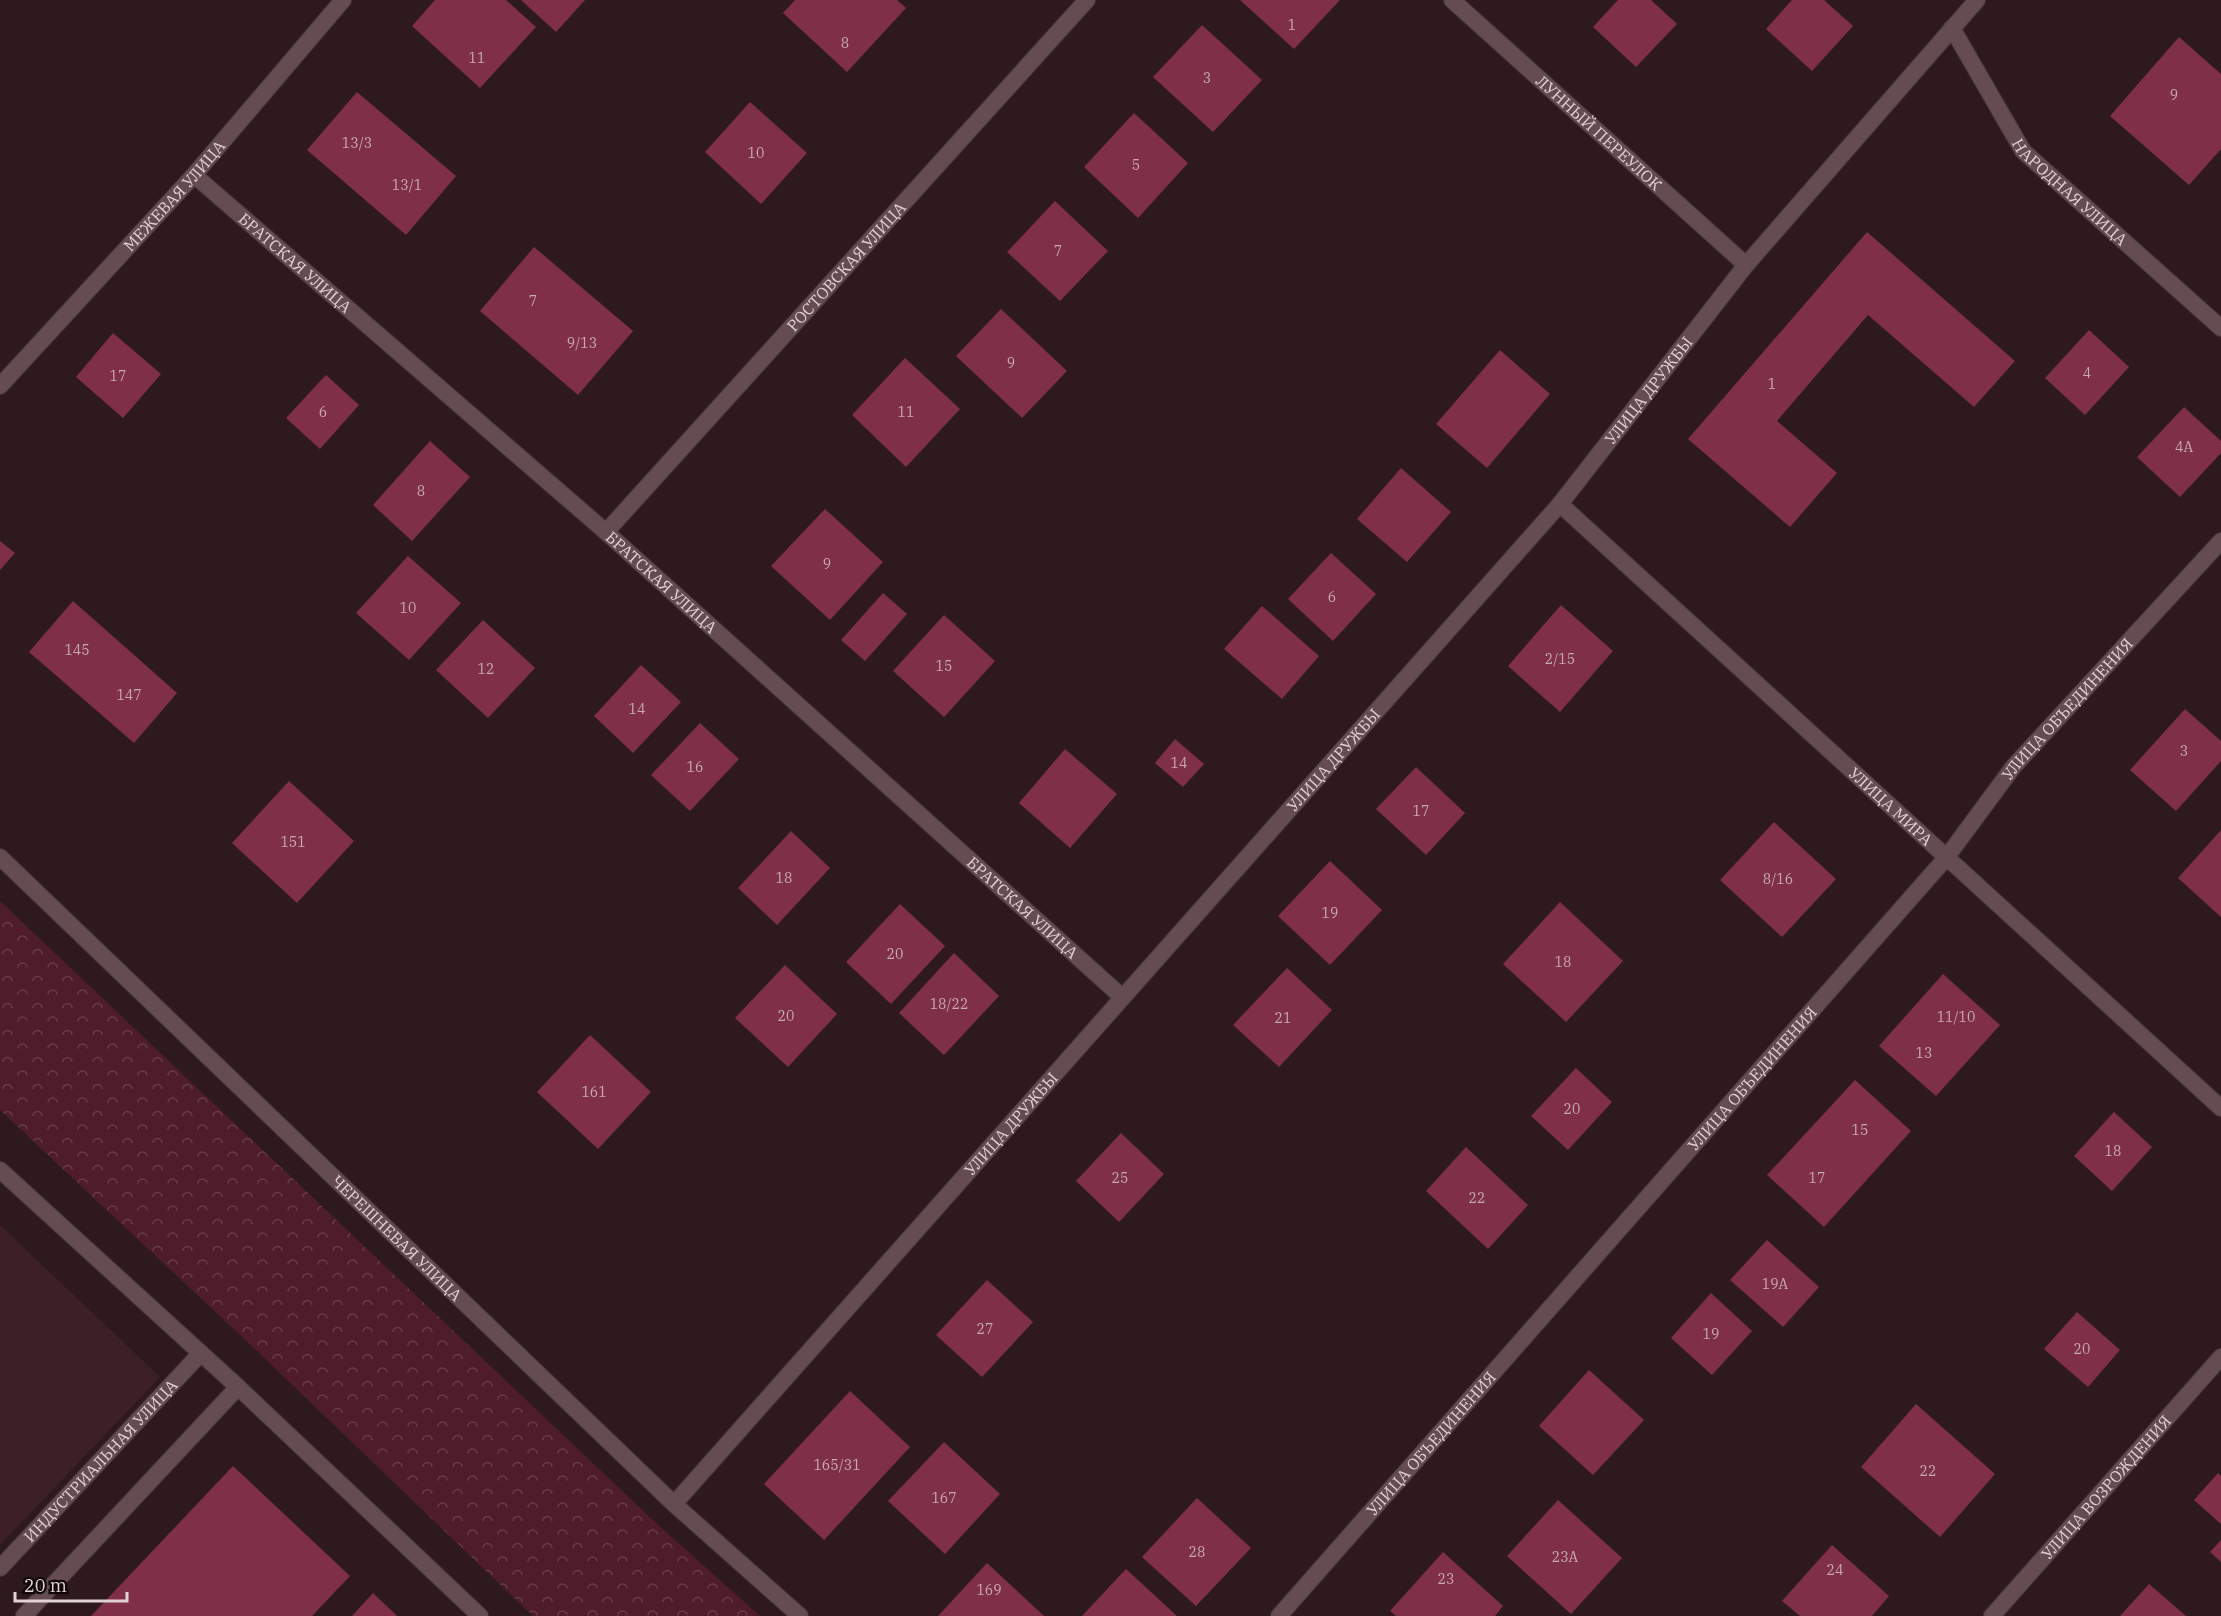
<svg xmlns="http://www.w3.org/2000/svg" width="2221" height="1616" viewBox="0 0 2221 1616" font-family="'IBM Plex Serif',serif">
  <defs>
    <pattern id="forest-crowns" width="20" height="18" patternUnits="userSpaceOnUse" patternTransform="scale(1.5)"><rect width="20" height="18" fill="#4e1c2a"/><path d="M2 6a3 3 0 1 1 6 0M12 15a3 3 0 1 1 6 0" fill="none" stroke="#673c48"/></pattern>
  </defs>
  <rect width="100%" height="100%" fill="#2e1a1e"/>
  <polygon fill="#3c2026" points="0,1225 160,1377 0,1545"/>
  <polygon fill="url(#forest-crowns)" points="0,901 656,1523 760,1616 533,1616 256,1350 0,1110"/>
  <g fill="#7f3046">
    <polygon points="435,0 506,0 536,27 480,88 412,26"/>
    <polygon points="521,0 585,0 556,32"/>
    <polygon points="795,0 897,0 906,8 847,72 783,13"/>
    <polygon points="1240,0 1340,0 1294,49"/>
    <polygon points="1618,0 1651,0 1677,24 1636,67 1593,27"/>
    <polygon points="1792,0 1824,0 1853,26 1812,71 1766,29"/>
    <polygon points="1202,25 1262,80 1213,132 1153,77"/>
    <polygon points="2179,37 2221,74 2221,149 2189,185 2110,116"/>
    <polygon points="357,92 456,176 406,235 307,150"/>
    <polygon points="750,102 807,153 761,204 705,152"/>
    <polygon points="1134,113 1188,163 1138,218 1084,167"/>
    <polygon points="1055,201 1108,251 1060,301 1007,252"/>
    <polygon points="1867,232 2015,361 1974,407 1868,315 1777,421 1837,473 1790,527 1688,439"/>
    <polygon points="534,247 633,331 578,395 480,311"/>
    <polygon points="1001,309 1067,371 1022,418 956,356"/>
    <polygon points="2089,330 2129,367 2085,415 2045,378"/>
    <polygon points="113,333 161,374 123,418 76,377"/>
    <polygon points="1500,350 1550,394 1487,468 1436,424"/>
    <polygon points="905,358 960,409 906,467 852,415"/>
    <polygon points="326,375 359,405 320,449 286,418"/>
    <polygon points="2184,407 2221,441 2221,453 2180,497 2137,457"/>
    <polygon points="430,441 470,477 412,541 373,505"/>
    <polygon points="1401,468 1451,512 1407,562 1357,519"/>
    <polygon points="825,509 883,562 830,620 771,566"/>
    <polygon points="0,541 15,553 0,570"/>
    <polygon points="1331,553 1376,594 1333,641 1288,599"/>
    <polygon points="408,556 461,603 409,660 356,613"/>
    <polygon points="883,593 907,614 865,661 841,640"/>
    <polygon points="73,601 177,693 134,743 29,652"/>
    <polygon points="1561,605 1613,651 1560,712 1508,666"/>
    <polygon points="1262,606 1319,656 1282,699 1224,649"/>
    <polygon points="944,615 995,661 944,717 893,671"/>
    <polygon points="483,620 535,668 488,718 436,670"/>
    <polygon points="641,665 681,702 633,753 594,716"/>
    <polygon points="2185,709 2221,741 2221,761 2176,811 2130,770"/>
    <polygon points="700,723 739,759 690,811 651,775"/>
    <polygon points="1175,739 1204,764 1183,787 1155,763"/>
    <polygon points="1065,749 1117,794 1070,848 1019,803"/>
    <polygon points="1416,767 1465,813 1426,855 1376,809"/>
    <polygon points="289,781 354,841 297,903 232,843"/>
    <polygon points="1774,822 1836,879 1782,937 1720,880"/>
    <polygon points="2221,830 2221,917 2178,878"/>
    <polygon points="791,831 830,868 777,925 738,888"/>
    <polygon points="1330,861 1382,910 1330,965 1278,916"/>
    <polygon points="1560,902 1623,961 1566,1022 1503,964"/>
    <polygon points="900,904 945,946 891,1004 846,962"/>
    <polygon points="954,953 999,996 944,1055 899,1013"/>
    <polygon points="785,965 837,1014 788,1067 735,1018"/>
    <polygon points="1287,968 1332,1010 1279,1067 1233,1025"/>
    <polygon points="1943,974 2000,1025 1936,1096 1879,1046"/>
    <polygon points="590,1035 651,1092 598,1149 537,1092"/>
    <polygon points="1576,1068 1612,1102 1568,1150 1531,1116"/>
    <polygon points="1855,1080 1911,1131 1824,1227 1767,1175"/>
    <polygon points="2114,1112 2152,1147 2112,1191 2074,1156"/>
    <polygon points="1121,1133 1164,1174 1119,1222 1076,1181"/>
    <polygon points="1466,1147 1528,1205 1488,1249 1426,1191"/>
    <polygon points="1767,1240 1819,1287 1783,1327 1730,1280"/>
    <polygon points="987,1280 1033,1322 982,1377 936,1335"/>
    <polygon points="1711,1293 1752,1331 1712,1375 1671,1338"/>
    <polygon points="2077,1312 2120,1350 2088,1387 2044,1349"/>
    <polygon points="1589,1370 1644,1420 1593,1475 1539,1426"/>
    <polygon points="850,1391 910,1447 824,1540 764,1484"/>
    <polygon points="1916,1404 1995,1474 1940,1537 1861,1467"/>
    <polygon points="944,1442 1000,1494 945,1554 888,1501"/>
    <polygon points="233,1466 350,1576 312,1616 91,1616"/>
    <polygon points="2218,1473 2221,1476 2221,1524 2194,1500"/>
    <polygon points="1197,1498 1251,1548 1196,1606 1142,1557"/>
    <polygon points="1558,1500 1622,1558 1571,1614 1507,1556"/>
    <polygon points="2221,1540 2221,1562 2210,1552"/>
    <polygon points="1832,1545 1889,1596 1872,1616 1800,1616 1782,1601"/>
    <polygon points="1443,1552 1503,1606 1495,1616 1396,1616 1390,1611"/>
    <polygon points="987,1563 1044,1616 938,1616"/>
    <polygon points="1126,1569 1177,1616 1082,1616"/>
    <polygon points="2149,1584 2186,1616 2120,1616"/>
    <polygon points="373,1593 397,1616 352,1616"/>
  </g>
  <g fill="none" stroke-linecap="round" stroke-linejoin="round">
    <defs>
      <g id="minor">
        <path id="s1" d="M1452,0L1746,265"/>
        <path id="s2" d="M1952,28L2023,151L2221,328"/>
        <path id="s3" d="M194,175L606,532L1122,997"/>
        <path id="s4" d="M0,386L194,175L343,0"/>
        <path id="s5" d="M1560,504L2221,1108"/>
        <path id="s6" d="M606,532L1087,0"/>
        <path id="s7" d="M0,857L674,1504L800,1616"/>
        <polyline points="238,1387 480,1616"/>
        <path id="s8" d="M674,1504L1560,504L1746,265L1977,0"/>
        <path id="s9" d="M1279,1616L1946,858L2014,766L2221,541"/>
        <path id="s10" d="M1992,1616L2221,1357"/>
      </g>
      <g id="tertiary">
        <polyline points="0,1170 238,1387 24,1616"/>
        <path id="s11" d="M0,1568L201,1353"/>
      </g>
    </defs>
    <use href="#minor" stroke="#463639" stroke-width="18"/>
    <use href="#tertiary" stroke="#463639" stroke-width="18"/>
    <use href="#minor" stroke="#644c50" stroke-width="16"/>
    <use href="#tertiary" stroke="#644c50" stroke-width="16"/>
  </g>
  <g text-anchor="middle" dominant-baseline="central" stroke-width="6" stroke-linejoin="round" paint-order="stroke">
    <g font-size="14" fill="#c8aab1">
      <text x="1292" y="25">1</text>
      <text x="845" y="43">8</text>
      <text x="477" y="58">11</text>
      <text x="1207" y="78">3</text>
      <text x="2174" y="95">9</text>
      <text x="357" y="143">13/3</text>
      <text x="756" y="153">10</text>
      <text x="1136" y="165">5</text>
      <text x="407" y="185">13/1</text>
      <text x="1058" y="251">7</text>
      <text x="533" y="301">7</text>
      <text x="582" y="343">9/13</text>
      <text x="1011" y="363">9</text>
      <text x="2087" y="373">4</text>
      <text x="118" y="376">17</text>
      <text x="1772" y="384">1</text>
      <text x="323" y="412">6</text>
      <text x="906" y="412">11</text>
      <text x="2184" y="447">4А</text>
      <text x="421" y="491">8</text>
      <text x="827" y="564">9</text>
      <text x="1332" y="597">6</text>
      <text x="408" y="608">10</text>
      <text x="77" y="650">145</text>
      <text x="1560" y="659">2/15</text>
      <text x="944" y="666">15</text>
      <text x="486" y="669">12</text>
      <text x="129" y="695">147</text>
      <text x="637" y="709">14</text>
      <text x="2184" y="751">3</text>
      <text x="1179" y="763">14</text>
      <text x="695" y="767">16</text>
      <text x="1421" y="811">17</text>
      <text x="293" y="842">151</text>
      <text x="784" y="878">18</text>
      <text x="1778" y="879">8/16</text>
      <text x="1330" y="913">19</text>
      <text x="895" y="954">20</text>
      <text x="1563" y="962">18</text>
      <text x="949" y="1004">18/22</text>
      <text x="786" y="1016">20</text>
      <text x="1956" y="1017">11/10</text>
      <text x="1283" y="1018">21</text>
      <text x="1924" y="1053">13</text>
      <text x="594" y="1092">161</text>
      <text x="1572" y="1109">20</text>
      <text x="1860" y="1130">15</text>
      <text x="2113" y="1151">18</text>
      <text x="1120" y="1178">25</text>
      <text x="1817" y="1178">17</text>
      <text x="1477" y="1198">22</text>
      <text x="1775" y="1284">19А</text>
      <text x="985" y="1329">27</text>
      <text x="1711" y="1334">19</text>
      <text x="2082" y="1349">20</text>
      <text x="837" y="1465">165/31</text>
      <text x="1928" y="1471">22</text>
      <text x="944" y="1498">167</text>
      <text x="1197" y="1552">28</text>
      <text x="1565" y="1557">23А</text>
      <text x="1835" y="1570">24</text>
      <text x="1446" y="1579">23</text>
      <text x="989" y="1590">169</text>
    </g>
    <g font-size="16" fill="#e1d2d5" stroke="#100709">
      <text stroke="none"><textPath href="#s1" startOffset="198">ЛУННЫЙ ПЕРЕУЛОК</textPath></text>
      <text stroke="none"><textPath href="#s2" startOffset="204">НАРОДНАЯ УЛИЦА</textPath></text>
      <text stroke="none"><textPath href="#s4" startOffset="258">МЕЖЕВАЯ УЛИЦА</textPath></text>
      <text stroke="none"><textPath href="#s3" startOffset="134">БРАТСКАЯ УЛИЦА</textPath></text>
      <text stroke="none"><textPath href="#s6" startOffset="358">РОСТОВСКАЯ УЛИЦА</textPath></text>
      <text stroke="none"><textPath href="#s8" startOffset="1480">УЛИЦА ДРУЖБЫ</textPath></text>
      <text stroke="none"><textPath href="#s3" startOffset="620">БРАТСКАЯ УЛИЦА</textPath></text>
      <text stroke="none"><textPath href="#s9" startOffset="1202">УЛИЦА ОБЪЕДИНЕНИЯ</textPath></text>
      <text stroke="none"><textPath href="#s8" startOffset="994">УЛИЦА ДРУЖБЫ</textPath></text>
      <text stroke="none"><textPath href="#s5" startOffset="448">УЛИЦА МИРА</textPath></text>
      <text stroke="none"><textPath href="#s3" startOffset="1106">БРАТСКАЯ УЛИЦА</textPath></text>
      <text stroke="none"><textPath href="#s9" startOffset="716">УЛИЦА ОБЪЕДИНЕНИЯ</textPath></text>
      <text stroke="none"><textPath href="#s8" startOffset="508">УЛИЦА ДРУЖБЫ</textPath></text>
      <text stroke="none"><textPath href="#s7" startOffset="550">ЧЕРЕШНЕВАЯ УЛИЦА</textPath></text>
      <text stroke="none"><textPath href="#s9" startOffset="230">УЛИЦА ОБЪЕДИНЕНИЯ</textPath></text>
      <text stroke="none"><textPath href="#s11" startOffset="147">ИНДУСТРИАЛЬНАЯ УЛИЦА</textPath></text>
      <text stroke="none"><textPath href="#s10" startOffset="172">УЛИЦА ВОЗРОЖДЕНИЯ</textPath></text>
    </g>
  </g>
  <path d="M15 1592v9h112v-9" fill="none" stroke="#e1d2d5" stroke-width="3"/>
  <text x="24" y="1592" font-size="18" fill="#e1d2d5" stroke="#100709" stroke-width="4.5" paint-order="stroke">20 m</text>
</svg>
